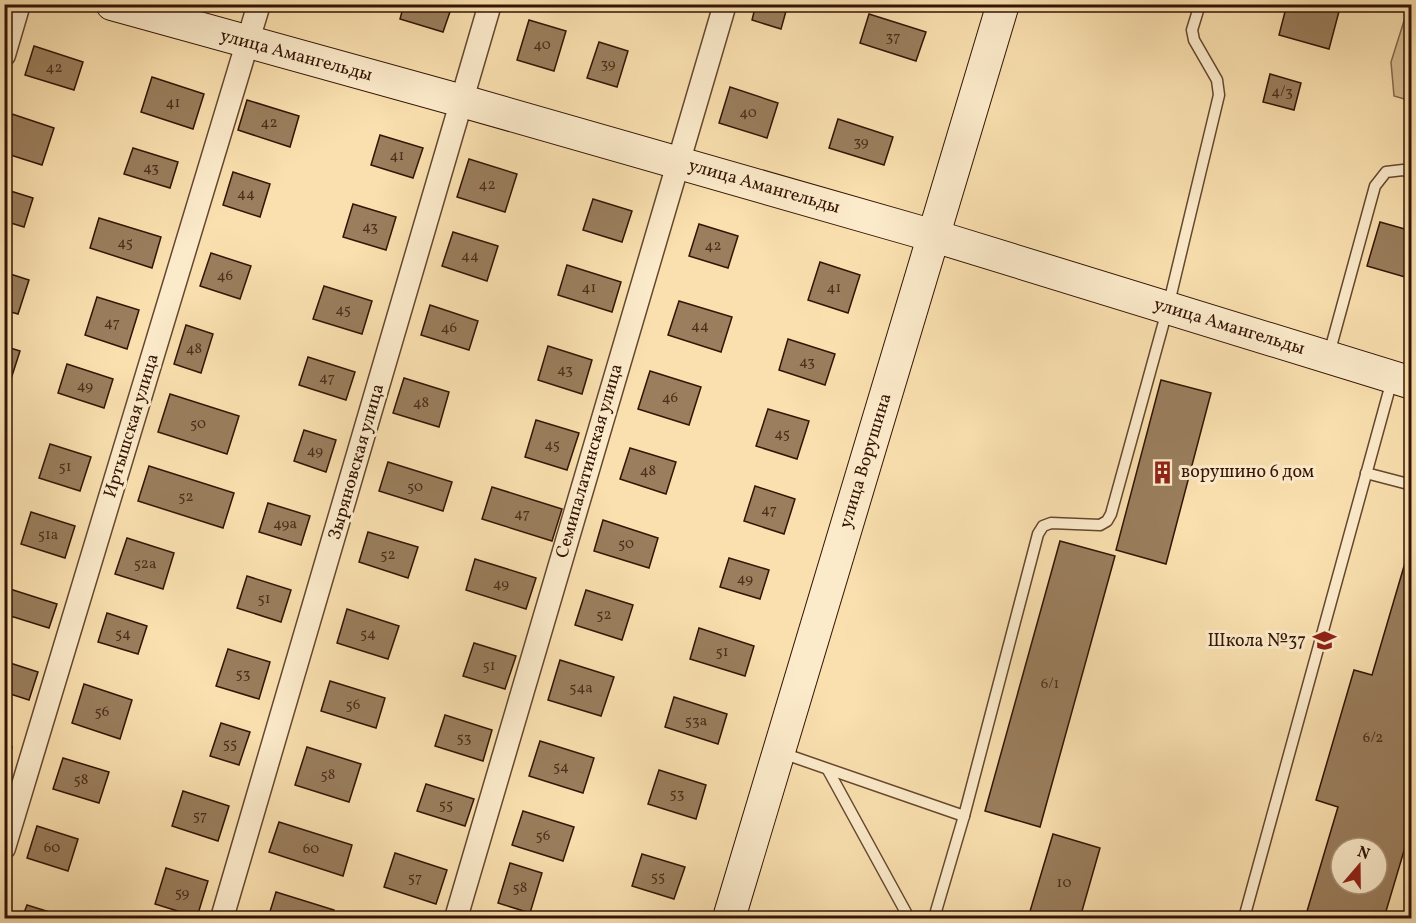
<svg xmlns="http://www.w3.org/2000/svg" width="1416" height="923" viewBox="0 0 1416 923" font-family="Vollkorn,serif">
  <rect width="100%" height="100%" fill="#fae0af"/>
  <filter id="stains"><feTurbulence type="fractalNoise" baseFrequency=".00333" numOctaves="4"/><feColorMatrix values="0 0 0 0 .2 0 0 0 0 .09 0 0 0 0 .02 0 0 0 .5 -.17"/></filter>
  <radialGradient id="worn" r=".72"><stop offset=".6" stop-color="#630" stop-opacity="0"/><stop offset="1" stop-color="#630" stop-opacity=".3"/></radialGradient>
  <polygon fill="#d8bd92" stroke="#86684b" stroke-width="1.5" points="1409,5 1412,5 1411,101 1394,96 1391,62"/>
  <g fill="#9a7e5d" stroke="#331404" stroke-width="1.5" fill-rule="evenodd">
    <polygon points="404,4 446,4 452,6 443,32 400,19"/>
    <polygon points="756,4 788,4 781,29 752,20"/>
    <polygon points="1287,4 1341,4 1329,49 1279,35"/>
    <polygon points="869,14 926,32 916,61 860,43"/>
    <polygon points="529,20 566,31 554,71 517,60"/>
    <polygon points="599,42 628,51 617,87 587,78"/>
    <polygon points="34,46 83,62 74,90 25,75"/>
    <polygon points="1270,74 1301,83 1294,110 1263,102"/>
    <polygon points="152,77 204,94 193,129 141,112"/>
    <polygon points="730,87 778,103 767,138 719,123"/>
    <polygon points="247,100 299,116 290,147 238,130"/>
    <polygon points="12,114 54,128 42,165 4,153 4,138"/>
    <polygon points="838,119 893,137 884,165 829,148"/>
    <polygon points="380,135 423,148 413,178 371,165"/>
    <polygon points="133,148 178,162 170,188 124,174"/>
    <polygon points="469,159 517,174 505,212 457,197"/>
    <polygon points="233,172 270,184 260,217 223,205"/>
    <polygon points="4,189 33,198 24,227 4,221"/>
    <polygon points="593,199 632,211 622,242 583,230"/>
    <polygon points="353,204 396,217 386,250 343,237"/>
    <polygon points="99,218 161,237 152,268 90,248"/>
    <polygon points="1380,222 1412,231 1412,279 1367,266"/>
    <polygon points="699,224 738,236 728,268 689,256"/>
    <polygon points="453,232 498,246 487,281 442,266"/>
    <polygon points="211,253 251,266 240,299 200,286"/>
    <polygon points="820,262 860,275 848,313 808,300"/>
    <polygon points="567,265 621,282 612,312 558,295"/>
    <polygon points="4,272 29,280 18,314 4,310"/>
    <polygon points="324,286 372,301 362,334 313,319"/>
    <polygon points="97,297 139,310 127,349 85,335"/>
    <polygon points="679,301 732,317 721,352 668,335"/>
    <polygon points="430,305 478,321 469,350 421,335"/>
    <polygon points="186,325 213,334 201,373 174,364"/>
    <polygon points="788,339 835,354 825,385 779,370"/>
    <polygon points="4,346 20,351 11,379 4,377"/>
    <polygon points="548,346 592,360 582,394 538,380"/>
    <polygon points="308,357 355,372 346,400 299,385"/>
    <polygon points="67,364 113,379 104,408 58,393"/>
    <polygon points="650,371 701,387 689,425 638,409"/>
    <polygon points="404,378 449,392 439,427 393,413"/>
    <polygon points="1161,380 1211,393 1166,564 1116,550"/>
    <polygon points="170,394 239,416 227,454 158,432"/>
    <polygon points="768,409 809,421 797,459 756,446"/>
    <polygon points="536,420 579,433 567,470 525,457"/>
    <polygon points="304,430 336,440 326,472 294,461"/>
    <polygon points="50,444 91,457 80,491 39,478"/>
    <polygon points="630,448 676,462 666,494 620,479"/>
    <polygon points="388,462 452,482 443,511 379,491"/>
    <polygon points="149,466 234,493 223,528 138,501"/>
    <polygon points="755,486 795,499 784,534 744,521"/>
    <polygon points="492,487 562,509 552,541 482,519"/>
    <polygon points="268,503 310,516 301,545 259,532"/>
    <polygon points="31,512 75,526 65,558 21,544"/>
    <polygon points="603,520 658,538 649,568 594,551"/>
    <polygon points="368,532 418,547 408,578 359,562"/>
    <polygon points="127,538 174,553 163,589 115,574"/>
    <path d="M1412,539V824L1384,918H1305L1338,807L1316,800L1354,670L1372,675ZM1341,848H1377V884H1341Z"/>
    <polygon points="1060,541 1115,556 1040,827 985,811"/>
    <polygon points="729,558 769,570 760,599 720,587"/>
    <polygon points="475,559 536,578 526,609 466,590"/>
    <polygon points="247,576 291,590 281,622 237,608"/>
    <polygon points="10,589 57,604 49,628 4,614"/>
    <polygon points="586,590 633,605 622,640 575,625"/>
    <polygon points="347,609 399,626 388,659 337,643"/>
    <polygon points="107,613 147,626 138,654 98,642"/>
    <polygon points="699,628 754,646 745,676 690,659"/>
    <polygon points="474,643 516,656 505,689 463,676"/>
    <polygon points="228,649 270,662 259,699 216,686"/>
    <polygon points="560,660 614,677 601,716 548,700"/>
    <polygon points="4,661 38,672 29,700 4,692"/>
    <polygon points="330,681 385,698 376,728 321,711"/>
    <polygon points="84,684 132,700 120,739 72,723"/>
    <polygon points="674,697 727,714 718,744 665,727"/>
    <polygon points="445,715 492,730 483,761 435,746"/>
    <polygon points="221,723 250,732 239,765 210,756"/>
    <polygon points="540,741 594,758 583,793 529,776"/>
    <polygon points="4,744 12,747 4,772"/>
    <polygon points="307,747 361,764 349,802 295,785"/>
    <polygon points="63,758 109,772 99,803 53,789"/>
    <polygon points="659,770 706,785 696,819 648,804"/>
    <polygon points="426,784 474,799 465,826 417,811"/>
    <polygon points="183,791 229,806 218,841 172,826"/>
    <polygon points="523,811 574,827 563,861 512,845"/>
    <polygon points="279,822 352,845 343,876 269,852"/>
    <polygon points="37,826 78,839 68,871 27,858"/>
    <polygon points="1053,834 1100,848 1080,918 1028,918"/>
    <polygon points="395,853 447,870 436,904 384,887"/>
    <polygon points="642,854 685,867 674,899 632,886"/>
    <polygon points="510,863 542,873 530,913 498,903"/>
    <polygon points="166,868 208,881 197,917 155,904"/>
    <polygon points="276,892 334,910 331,918 268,918"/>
    <polygon points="27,905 69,918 22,918"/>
  </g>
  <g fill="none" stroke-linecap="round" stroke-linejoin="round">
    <defs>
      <g id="lane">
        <polyline points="1329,354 1375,186 1386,172 1403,170 1412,173"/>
        <polyline points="1366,473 1412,485"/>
        <polyline points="782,753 964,816 1038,534 1043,526 1051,523 1100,525 1107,521 1111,514 1168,307 1219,95 1217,80 1194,40 1192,30 1200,4"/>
        <polyline points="828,770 909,918"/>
        <polyline points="934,918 964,816"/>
        <polyline points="1244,918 1392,380"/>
      </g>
      <g id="street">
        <polyline points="4,55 19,4"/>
        <polyline points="4,848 259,4"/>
        <polyline points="222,918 490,4"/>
        <polyline points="456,918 725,4"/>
      </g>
      <g id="secondary">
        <polyline points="112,4 462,101 934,236 1412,383"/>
        <polyline points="729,918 1003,4"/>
      </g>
    </defs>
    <use href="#lane" stroke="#65472f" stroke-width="13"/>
    <use href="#street" stroke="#65472f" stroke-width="25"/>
    <use href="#secondary" stroke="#331404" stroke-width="34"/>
    <use href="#lane" stroke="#fcebcb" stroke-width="10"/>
    <use href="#street" stroke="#fcebcb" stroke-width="22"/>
    <use href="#secondary" stroke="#fcebcb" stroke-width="32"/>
  </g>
  <defs>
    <symbol id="building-bare" viewBox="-9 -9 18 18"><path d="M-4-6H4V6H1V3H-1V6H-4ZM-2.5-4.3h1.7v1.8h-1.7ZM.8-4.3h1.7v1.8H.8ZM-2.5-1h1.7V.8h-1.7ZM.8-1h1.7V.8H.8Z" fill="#8f2418" stroke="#fcebcb" stroke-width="2.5" paint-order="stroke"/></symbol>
    <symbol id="school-bare" viewBox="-9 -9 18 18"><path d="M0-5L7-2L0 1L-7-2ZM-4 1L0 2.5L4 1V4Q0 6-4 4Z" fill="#8f2418" stroke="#fcebcb" stroke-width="2.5" paint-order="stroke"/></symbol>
  </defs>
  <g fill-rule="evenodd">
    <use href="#building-bare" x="1146" y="456" width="33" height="33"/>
    <use href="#school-bare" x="1308" y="624" width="33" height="33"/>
  </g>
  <g text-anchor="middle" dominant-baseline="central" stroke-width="6" stroke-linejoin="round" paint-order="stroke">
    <g font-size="15" fill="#4d2e1a">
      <text x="893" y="37">37</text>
      <text x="542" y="45">40</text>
      <text x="608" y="64">39</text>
      <text x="54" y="68">42</text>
      <text x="1282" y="92">4/3</text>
      <text x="173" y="103">41</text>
      <text x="748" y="113">40</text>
      <text x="269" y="123">42</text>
      <text x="861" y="142">39</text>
      <text x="397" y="156">41</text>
      <text x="151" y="168">43</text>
      <text x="487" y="185">42</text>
      <text x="246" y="194">44</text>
      <text x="370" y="227">43</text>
      <text x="125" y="243">45</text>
      <text x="713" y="246">42</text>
      <text x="470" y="256">44</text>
      <text x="225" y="276">46</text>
      <text x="589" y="288">41</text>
      <text x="834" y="288">41</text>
      <text x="343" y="310">45</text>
      <text x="112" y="323">47</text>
      <text x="700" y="326">44</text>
      <text x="449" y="328">46</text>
      <text x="194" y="349">48</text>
      <text x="807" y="362">43</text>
      <text x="565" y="370">43</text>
      <text x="327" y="378">47</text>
      <text x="85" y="386">49</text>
      <text x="670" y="398">46</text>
      <text x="421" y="403">48</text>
      <text x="198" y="424">50</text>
      <text x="782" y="434">45</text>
      <text x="552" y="445">45</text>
      <text x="315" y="451">49</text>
      <text x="65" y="467">51</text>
      <text x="648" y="471">48</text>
      <text x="415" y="487">50</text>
      <text x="186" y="497">52</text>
      <text x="769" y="510">47</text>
      <text x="522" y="514">47</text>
      <text x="285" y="524">49а</text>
      <text x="48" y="535">51а</text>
      <text x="626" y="544">50</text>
      <text x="388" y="555">52</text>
      <text x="145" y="564">52а</text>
      <text x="745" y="579">49</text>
      <text x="501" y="584">49</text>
      <text x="264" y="599">51</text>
      <text x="604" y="615">52</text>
      <text x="123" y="634">54</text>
      <text x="368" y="634">54</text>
      <text x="722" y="652">51</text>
      <text x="489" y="666">51</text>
      <text x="243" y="674">53</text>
      <text x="1050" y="684">6/1</text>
      <text x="581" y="688">54а</text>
      <text x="353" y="705">56</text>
      <text x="102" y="712">56</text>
      <text x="696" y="721">53а</text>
      <text x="464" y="738">53</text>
      <text x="1373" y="738">6/2</text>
      <text x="230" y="744">55</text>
      <text x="561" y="767">54</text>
      <text x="328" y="775">58</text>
      <text x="81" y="780">58</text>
      <text x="677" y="794">53</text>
      <text x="446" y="805">55</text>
      <text x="200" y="816">57</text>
      <text x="543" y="836">56</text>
      <text x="52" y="848">60</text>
      <text x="311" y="849">60</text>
      <text x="658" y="877">55</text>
      <text x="415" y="878">57</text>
      <text x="1064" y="883">10</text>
      <text x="520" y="888">58</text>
      <text x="182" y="893">59</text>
    </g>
    <g font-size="18" fill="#331404" stroke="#fcebcb">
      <text transform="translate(296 56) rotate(15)">улица Амангельды</text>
      <text transform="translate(764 187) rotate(16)">улица Амангельды</text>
      <text transform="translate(1229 327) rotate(17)">улица Амангельды</text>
      <text transform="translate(132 426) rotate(-73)">Иртышская улица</text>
      <text transform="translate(590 461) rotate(-74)">Семипалатинская улица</text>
      <text transform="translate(866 461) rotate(-73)">улица Ворушина</text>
      <text transform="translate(357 462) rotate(-74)">Зыряновская улица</text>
    </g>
    <g font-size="18" fill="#331404" stroke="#fcebcb" text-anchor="start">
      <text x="1181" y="472">ворушино 6 дом</text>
      <text x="1306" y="641" text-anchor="end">Школа №37</text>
    </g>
  </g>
  <rect width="1416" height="923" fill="none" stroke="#fae0af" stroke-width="24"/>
  <rect x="6" y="6" width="1404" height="911" fill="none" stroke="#331404" stroke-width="3"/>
  <rect x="12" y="12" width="1392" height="899" fill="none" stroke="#331404" stroke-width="1.5"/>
  <g transform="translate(1359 866) rotate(20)"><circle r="28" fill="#fcebcb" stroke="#ac957b" stroke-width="1.5"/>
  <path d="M0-4.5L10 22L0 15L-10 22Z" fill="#8f2418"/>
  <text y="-9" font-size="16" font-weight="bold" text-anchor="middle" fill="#331404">N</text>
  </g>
  <rect width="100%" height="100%" filter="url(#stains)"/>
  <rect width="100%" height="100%" fill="url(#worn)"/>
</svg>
